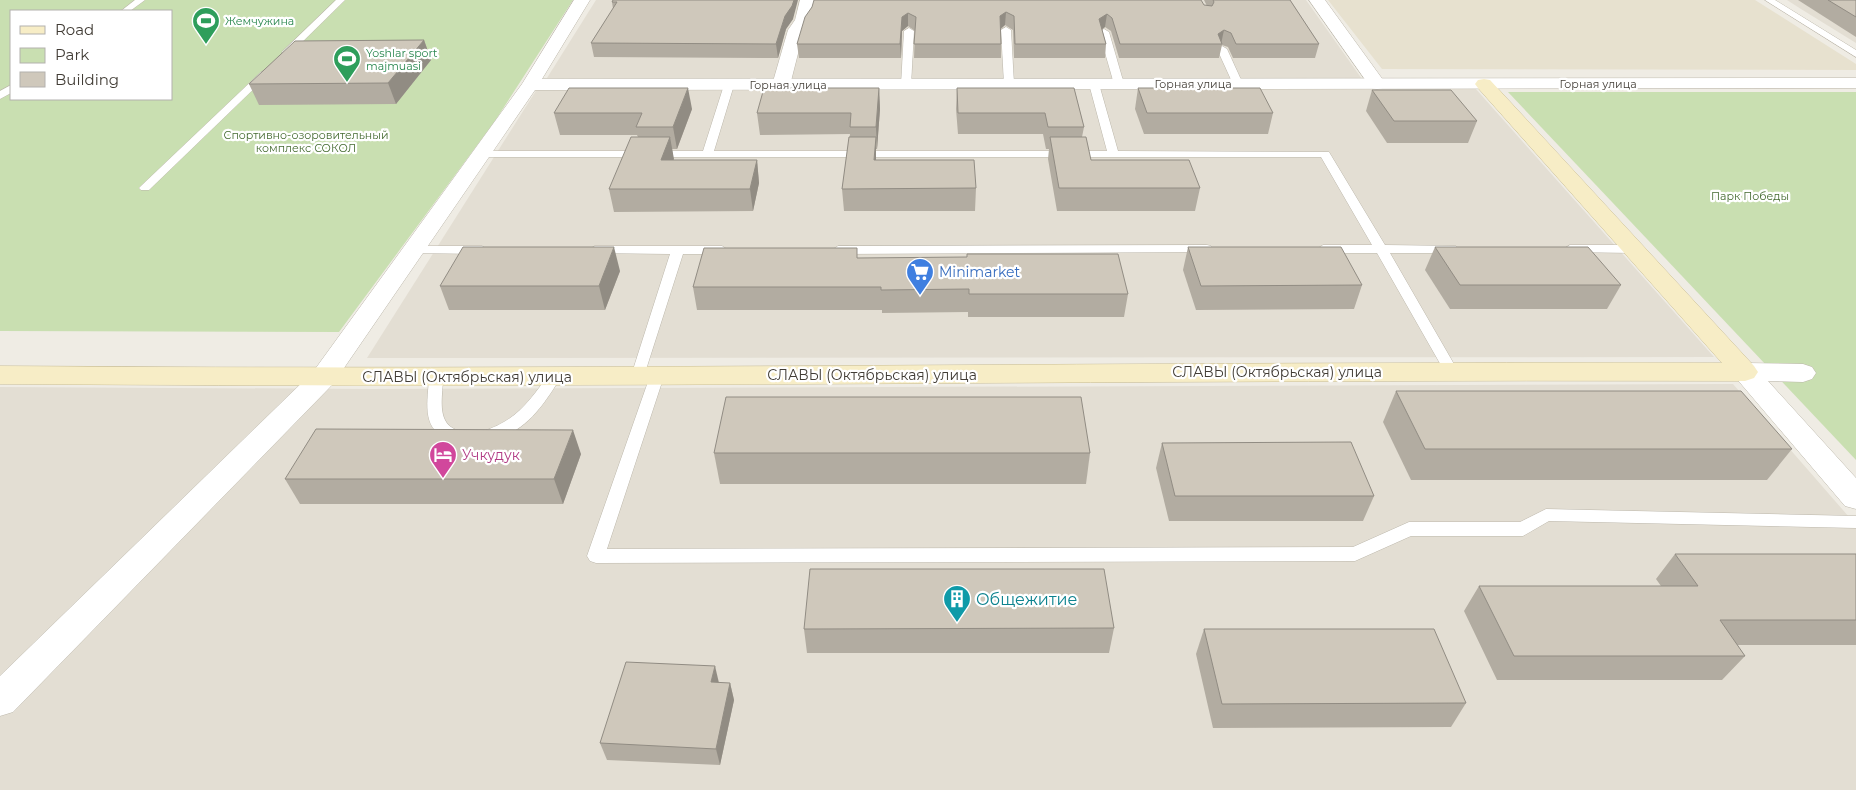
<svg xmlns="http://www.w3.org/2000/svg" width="1856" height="790" viewBox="0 0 1856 790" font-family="Montserrat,sans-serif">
  <rect width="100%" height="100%" fill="#efece4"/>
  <g fill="#e3ded3">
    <polygon points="596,0 1306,0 1362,79 547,78"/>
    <polygon points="1787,0 1856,0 1856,43 1801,9"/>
    <polygon points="1475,88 1714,357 367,358 537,89"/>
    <polygon points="1733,384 1856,525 1856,790 0,790 0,387 371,389"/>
  </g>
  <polygon fill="#e7e1cf" points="1328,0 1755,0 1856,64 1856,70 1382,69"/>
  <g fill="#c9dfb1" fill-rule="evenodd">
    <path d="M0,0H573L495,121L339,332L0,331ZM11,11H171V99H11Z"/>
    <polygon points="1508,92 1856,92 1856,460"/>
  </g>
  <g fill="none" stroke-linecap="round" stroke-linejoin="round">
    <defs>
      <g id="service">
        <polygon points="135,0 145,0 130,11 121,11"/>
        <polygon points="336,0 345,0 288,56 282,56 282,52"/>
        <polygon points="1765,0 1775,0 1856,50 1856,57"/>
        <polygon points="1006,27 1011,30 1014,84 1009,87 1004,84 1001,30"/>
        <polygon points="909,28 914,31 911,85 906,88 901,85 904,31"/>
        <polygon points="1104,29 1109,32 1124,84 1123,86 1115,86 1114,84 1099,32"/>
        <polygon points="1222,46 1227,49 1243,84 1242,86 1234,86 1233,84 1217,49"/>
        <polygon points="264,71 267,72 267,76 149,190 141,190 139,188 141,186 261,72"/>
        <polygon points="1094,81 1099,84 1118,151 1329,152 1385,245 1456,246 1458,249 1452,253 1390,253 1458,371 1456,374 1446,374 1377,253 1323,253 1317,249 1323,245 1372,245 1321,157 481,157 475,154 481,151 703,151 724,85 729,82 734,85 714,151 1107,151 1089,84"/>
        <polygon points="11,85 11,93 0,99 0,91"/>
        <polygon points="1207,245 1211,246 1213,249 1211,252 838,254 832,250 838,246"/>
        <polygon points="1570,245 1634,245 1640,249 1634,253 1566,252 1564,249"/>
        <polygon points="414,246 482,246 488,250 482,254 410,253 408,250"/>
        <polygon points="595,246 722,246 728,250 722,254 683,254 643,379 633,379 631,376 670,254 591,253 589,250"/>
        <polygon points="657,371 662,373 664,376 607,549 1353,547 1409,522 1520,522 1546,509 1856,516 1856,528 1549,521 1523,536 1411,536 1355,561 596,563 590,561 587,556 650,376 652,373"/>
        <path d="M554,372L559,374L561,377C546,401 529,428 501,437C494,440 488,442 481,440L479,436L481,432C516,421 529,402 549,374Z"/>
        <path d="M436,373L441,375L443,378C443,393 437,417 451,427C456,431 463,431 467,437L465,441C458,443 452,441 446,438C421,428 428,399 429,378L431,375Z"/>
      </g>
      <g id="minor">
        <polygon points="800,0 816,0 811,20 804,30 790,85 787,89 781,90 775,89 772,85 788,30 795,20"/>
        <polygon points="1309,0 1325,0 1386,84 1383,88 1377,89 1371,88"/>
        <polygon points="1745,363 1803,364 1812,367 1816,373 1812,379 1803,382 1768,381 1856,478 1856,509 1845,506 1736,378 1732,372 1736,366"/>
        <polygon points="323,369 333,372 336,378 333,384 13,712 0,716 0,676 313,372"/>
      </g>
      <polygon id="tertiary" points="574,0 590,0 542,79 1856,78 1856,88 535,90 333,384 323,387 313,384 310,378 313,372 522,84"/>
      <path id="secondary" d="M1484,79L1490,80L1754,366L1758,372L1754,378L1745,381C1163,379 582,389 0,384V366C574,371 1148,361 1722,363L1478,88L1475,84L1478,80Z"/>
    </defs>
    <use href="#service" stroke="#bcb7ab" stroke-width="1"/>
    <use href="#minor" stroke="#bcb7ab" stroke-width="1"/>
    <use href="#tertiary" stroke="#bcb7ab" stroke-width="1"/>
    <use href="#secondary" stroke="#cabf98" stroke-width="1"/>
    <use href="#service" fill="#fff" fill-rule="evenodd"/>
    <use href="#minor" fill="#fff" fill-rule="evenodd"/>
    <use href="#tertiary" fill="#fff" fill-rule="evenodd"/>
    <use href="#secondary" fill="#f7edc6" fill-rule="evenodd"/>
  </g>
  <g fill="#b2aca1">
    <polygon points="613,0 793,19 786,29 778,58 594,57 591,43 613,9 612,2"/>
    <polygon points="1204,0 1290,0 1319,44 1315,58 1233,58 1228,47 1222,45 1219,58 1119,58 1111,31 1105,27 1102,29 1106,44 1105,58 1014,58 1013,30 1005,25 1001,29 1001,58 914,58 915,31 908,26 902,31 901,58 799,58 797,44 812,7 1207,6"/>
    <polygon points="1798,0 1856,0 1856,37"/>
    <polygon points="424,40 431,60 396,104 259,105 249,84"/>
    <polygon points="879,88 880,109 877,149 876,149 876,160 976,188 975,211 844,211 842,189 850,134 760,135 757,113"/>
    <polygon points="957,88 1074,88 1084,127 1082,137 1091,160 1200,188 1195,211 1057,211 1048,159 1049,149 1046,149 1043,134 958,134 956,109"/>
    <polygon points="1138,88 1273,113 1268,134 1144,134 1135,109"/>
    <polygon points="1372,90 1477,121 1468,143 1387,143 1366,111"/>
    <polygon points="692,109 677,149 672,149 673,160 757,160 759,183 753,211 614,212 609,189 638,137 637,135 560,135 554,113"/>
    <polygon points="1188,247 1362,285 1354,309 1196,310 1183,270"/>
    <polygon points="1435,247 1621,285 1607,309 1450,309 1425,270"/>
    <polygon points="858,258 1128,294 1124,317 968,317 968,312 882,313 882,310 697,310 693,287"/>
    <polygon points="620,271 605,310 449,310 440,286"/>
    <polygon points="1396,391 1792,449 1767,480 1411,480 1383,422"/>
    <polygon points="1162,443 1374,496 1363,521 1169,521 1156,468"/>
    <polygon points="714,453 1090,453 1086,484 720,484"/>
    <polygon points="581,454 563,504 300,504 285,479"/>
    <polygon points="1675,554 1856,554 1856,645 1737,645 1745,656 1722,680 1497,680 1464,611 1479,586 1661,586 1656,579"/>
    <polygon points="1114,628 1109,653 807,653 804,629"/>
    <polygon points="1204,629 1466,703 1451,727 1213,728 1196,654"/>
    <polygon points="719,683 730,683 734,700 720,765 607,760 600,743"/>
  </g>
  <g fill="#918c83">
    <polygon points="794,0 798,0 793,19 786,29 778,58 776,44 785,16"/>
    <polygon points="1006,12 1005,25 999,30 1000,16"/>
    <polygon points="908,13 908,26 902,31 901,58 900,44 902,17"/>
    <polygon points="1107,14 1105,27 1097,33 1099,19"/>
    <polygon points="1224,30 1221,44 1218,34"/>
    <polygon points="424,40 431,60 396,104 388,83"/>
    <polygon points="688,88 692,109 677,149 673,127"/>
    <polygon points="879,88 880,109 877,149 876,127"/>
    <polygon points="670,137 674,159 665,182 661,160"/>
    <polygon points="876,137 876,159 875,182 874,160"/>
    <polygon points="757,160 759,183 753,211 750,189"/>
    <polygon points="614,247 620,271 605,310 599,286"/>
    <polygon points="573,430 581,454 563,504 554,479"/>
    <polygon points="715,666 719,683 711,682"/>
    <polygon points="730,683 734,700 720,765 716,749"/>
  </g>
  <g fill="#cfc8bb" stroke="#918c83">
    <polygon points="613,0 794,0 792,6 785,16 776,44 591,43 617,2 612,2"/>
    <polygon points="814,0 1201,0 1204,5 1212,6 1214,2 1213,0 1290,0 1319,44 1236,44 1231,33 1224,30 1218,34 1222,44 1120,44 1112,18 1107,14 1099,19 1106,44 1015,44 1014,16 1006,12 1000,16 1001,44 914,44 916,17 908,13 902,17 900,44 797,44 805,17 812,7"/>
    <polygon points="1828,0 1856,0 1856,17"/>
    <polygon points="424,40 388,83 249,84 295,41"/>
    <polygon points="569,88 688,88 673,127 636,127 642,113 554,113"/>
    <polygon points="764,88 879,88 876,127 850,127 851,113 757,113"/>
    <polygon points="957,88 1074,88 1084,127 1048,127 1045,113 958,113"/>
    <polygon points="1138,88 1260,88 1273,113 1147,113"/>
    <polygon points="1372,90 1451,90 1477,121 1394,121"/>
    <polygon points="631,137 670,137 661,160 757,160 750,189 609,189"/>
    <polygon points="849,137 876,137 874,160 974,160 976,188 842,189"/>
    <polygon points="1050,137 1086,137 1091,160 1189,160 1200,188 1059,188"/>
    <polygon points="463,247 614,247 599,286 440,286"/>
    <polygon points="1188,247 1341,247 1362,285 1201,286"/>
    <polygon points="1435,247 1588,247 1621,285 1460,285"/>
    <polygon points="704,248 857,248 857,258 967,257 967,254 1118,254 1128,294 969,294 969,289 881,290 881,287 693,287"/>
    <polygon points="1396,391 1741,391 1792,449 1425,449"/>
    <polygon points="726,397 1081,397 1090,453 714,453"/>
    <polygon points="316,429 573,430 554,479 285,479"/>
    <polygon points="1351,442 1374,496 1175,496 1162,443"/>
    <polygon points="1675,554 1856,554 1856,620 1720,620 1745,656 1514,656 1479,586 1698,586"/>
    <polygon points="810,569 1104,569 1114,628 804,629"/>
    <polygon points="1204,629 1434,629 1466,703 1222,704"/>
    <polygon points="626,662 715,666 711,682 730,683 716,749 600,743"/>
  </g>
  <defs>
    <symbol id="stadium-pin" viewBox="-11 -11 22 30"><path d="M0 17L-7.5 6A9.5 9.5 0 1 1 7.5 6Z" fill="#2e9e5b" stroke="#fff"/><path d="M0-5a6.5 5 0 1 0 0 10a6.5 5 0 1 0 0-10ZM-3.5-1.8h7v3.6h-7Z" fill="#fff"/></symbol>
    <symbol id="supermarket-pin" viewBox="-11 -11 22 30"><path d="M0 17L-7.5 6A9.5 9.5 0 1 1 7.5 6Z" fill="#3f7fe0" stroke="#fff"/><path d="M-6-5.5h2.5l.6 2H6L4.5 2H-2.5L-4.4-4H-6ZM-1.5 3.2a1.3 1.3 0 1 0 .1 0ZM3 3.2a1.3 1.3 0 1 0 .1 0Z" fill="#fff"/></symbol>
    <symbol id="hotel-pin" viewBox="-11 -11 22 30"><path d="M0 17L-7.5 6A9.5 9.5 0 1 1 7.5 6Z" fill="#d1479c" stroke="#fff"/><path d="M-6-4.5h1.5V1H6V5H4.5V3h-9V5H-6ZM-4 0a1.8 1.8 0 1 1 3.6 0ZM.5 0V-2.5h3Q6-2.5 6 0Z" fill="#fff"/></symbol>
    <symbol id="building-pin" viewBox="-11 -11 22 30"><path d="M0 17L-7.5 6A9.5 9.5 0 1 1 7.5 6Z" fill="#0f9aa8" stroke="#fff"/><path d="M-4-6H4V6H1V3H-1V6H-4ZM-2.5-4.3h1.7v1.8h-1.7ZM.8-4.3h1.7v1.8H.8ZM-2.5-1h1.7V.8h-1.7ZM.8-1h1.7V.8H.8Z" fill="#fff"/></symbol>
  </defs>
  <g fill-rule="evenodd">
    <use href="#stadium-pin" x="190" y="5" width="32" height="43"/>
    <use href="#stadium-pin" x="331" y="43" width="32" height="43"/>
    <use href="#supermarket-pin" x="904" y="256" width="32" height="43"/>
    <use href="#hotel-pin" x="427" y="439" width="32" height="43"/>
    <use href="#building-pin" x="941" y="583" width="32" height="43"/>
  </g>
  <g text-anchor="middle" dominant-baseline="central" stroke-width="4.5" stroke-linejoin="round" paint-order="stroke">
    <g font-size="11" fill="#27864d" stroke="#fff" text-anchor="start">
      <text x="225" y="21">Жемчужина</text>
      <text x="366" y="53">Yoshlar sport<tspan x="366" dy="13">majmuasi</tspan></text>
    </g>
    <g font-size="11" fill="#413c35" stroke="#fff">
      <text x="1193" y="84">Горная улица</text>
      <text x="1598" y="84">Горная улица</text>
      <text x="788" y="85">Горная улица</text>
    </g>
    <g font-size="11" fill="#446a30" stroke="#fff">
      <text x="306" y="135">Спортивно-озоровительный<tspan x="306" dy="13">комплекс СОКОЛ</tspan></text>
      <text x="1750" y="196">Парк Победы</text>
    </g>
    <g font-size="14" fill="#366cbe" stroke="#fff" text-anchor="start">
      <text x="939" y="272">Minimarket</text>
    </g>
    <g font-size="14" fill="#413c35" stroke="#fff">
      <text x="1277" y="372">СЛАВЫ (Октябрьская) улица</text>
      <text x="872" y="375">СЛАВЫ (Октябрьская) улица</text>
      <text x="467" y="377">СЛАВЫ (Октябрьская) улица</text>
    </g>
    <g font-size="14" fill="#b23c85" stroke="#fff" text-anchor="start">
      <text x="462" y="455">Учкудук</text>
    </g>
    <g font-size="16" fill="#0d838f" stroke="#fff" text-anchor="start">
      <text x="976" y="599">Общежитие</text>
    </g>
  </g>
  <rect x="10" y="10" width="162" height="90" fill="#ffffff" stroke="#b3b1ae"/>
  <rect x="20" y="26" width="25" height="8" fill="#f7edc6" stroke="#b3b1ae"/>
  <text x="55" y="35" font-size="15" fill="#413c35">Road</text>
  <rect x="20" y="48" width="25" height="15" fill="#c9dfb1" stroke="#b3b1ae"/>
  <text x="55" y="60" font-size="15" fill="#413c35">Park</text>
  <rect x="20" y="72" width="25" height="15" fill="#cfc8bb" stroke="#b3b1ae"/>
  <text x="55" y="85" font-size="15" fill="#413c35">Building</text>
</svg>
